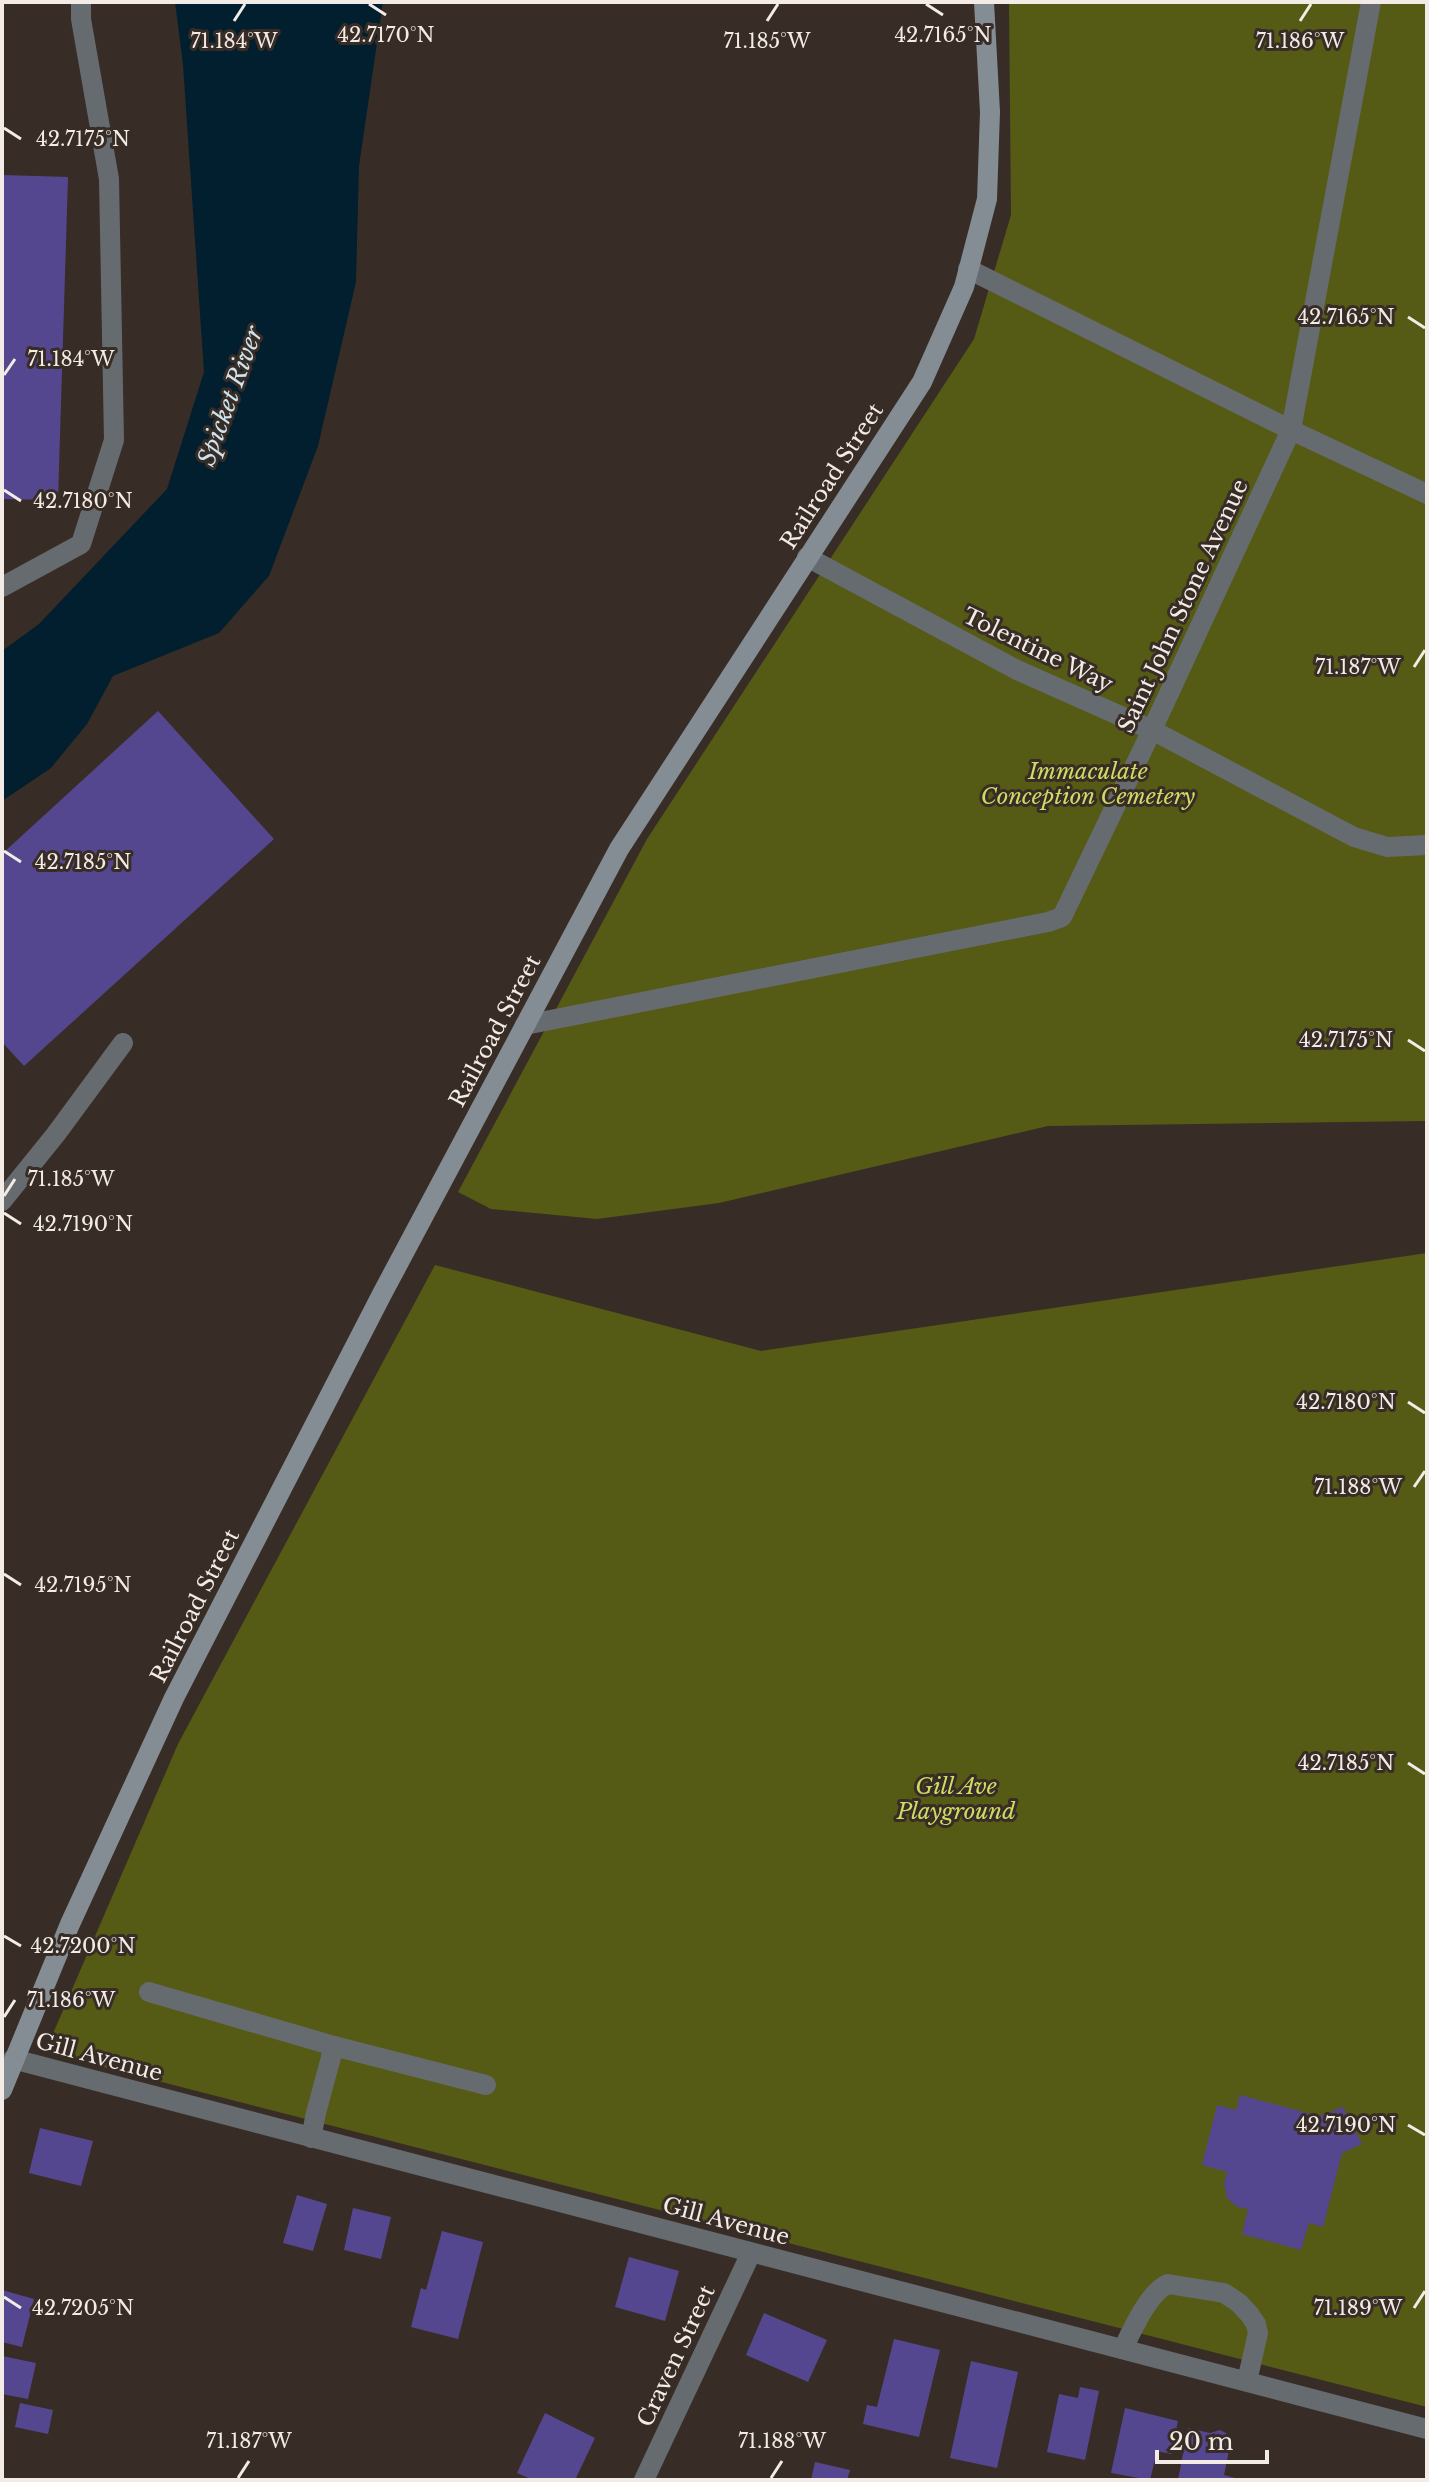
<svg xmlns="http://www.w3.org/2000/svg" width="1429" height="2482" viewBox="0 0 1429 2482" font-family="'Libre Baskerville',serif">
  <rect width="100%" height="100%" fill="#382d26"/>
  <g fill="#555a14">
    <polygon points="1009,2 1427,2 1427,1121 1048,1126 719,1203 597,1219 491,1209 458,1192 647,839 974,339 1011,215"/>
    <polygon points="1427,1253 1427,2407 45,2052 178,1744 435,1265 761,1351"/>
  </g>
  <polygon fill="#011f2e" points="175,2 383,2 359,166 356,282 318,446 269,576 219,633 113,676 87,724 51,768 2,801 2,651 39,624 167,489 204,372 183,65"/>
  <g fill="#55478f">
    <polygon points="2,175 68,177 58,500 2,499"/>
    <polygon points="158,711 274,839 24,1066 2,1042 2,854"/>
    <polygon points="1240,2095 1319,2116 1343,2107 1362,2144 1342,2153 1323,2227 1309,2223 1301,2250 1242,2234 1248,2209 1237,2207 1227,2198 1224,2184 1227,2172 1202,2165 1217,2105 1236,2110"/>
    <polygon points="40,2128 93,2141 81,2186 29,2173"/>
    <polygon points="297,2195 327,2204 313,2251 283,2243"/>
    <polygon points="353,2208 391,2217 381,2259 344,2250"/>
    <polygon points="442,2231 483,2242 458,2339 411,2327 421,2288 426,2290"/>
    <polygon points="629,2257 679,2271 665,2321 615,2307"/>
    <polygon points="2,2290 34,2299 22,2347 2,2342"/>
    <polygon points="764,2313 827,2340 808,2382 746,2355"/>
    <polygon points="894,2339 940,2350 919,2437 863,2424 867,2405 877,2407"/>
    <polygon points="2,2356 36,2363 28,2399 2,2394"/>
    <polygon points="971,2361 1018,2372 997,2468 950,2458"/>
    <polygon points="1080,2387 1099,2391 1085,2460 1047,2452 1059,2394 1078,2398"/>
    <polygon points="20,2403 53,2410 48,2434 15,2427"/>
    <polygon points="1125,2408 1178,2421 1171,2454 1157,2451 1150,2480 1111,2473"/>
    <polygon points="545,2413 595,2438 575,2480 533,2480 517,2473"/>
    <polygon points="1188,2428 1210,2433 1220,2430 1226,2433 1231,2441 1224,2475 1242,2480 1178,2480"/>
    <polygon points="815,2462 850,2470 847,2480 811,2480"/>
  </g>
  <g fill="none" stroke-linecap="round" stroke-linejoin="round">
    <g stroke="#666b70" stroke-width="20">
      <polyline points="968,269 1291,430 1427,494"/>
      <polyline points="807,557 1017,670 1152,730 1354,837 1387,847 1427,845"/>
      <polyline points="2,587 81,544 114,440 109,179 81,19 81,2"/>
      <polyline points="525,1025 1048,922 1062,917 1152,730 1291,430 1371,2"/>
      <polyline points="2,1201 56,1134 123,1043"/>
      <polyline points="149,1992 334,2046 316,2113 311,2138"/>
      <polyline points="334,2046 486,2085"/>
      <path d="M1123,2349C1132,2330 1149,2292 1168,2284L1224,2293L1239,2303L1250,2315L1256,2324L1258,2333L1247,2381"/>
    </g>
    <g stroke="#666b70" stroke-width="20">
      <polyline points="13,2059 1427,2429"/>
      <polyline points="644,2480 751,2253"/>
    </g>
    <polyline stroke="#848d93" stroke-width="20" points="2,2090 70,1924 174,1698 382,1294 619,849 922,382 964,287 987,199 990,112 984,2"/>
  </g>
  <path fill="none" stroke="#f3ebe6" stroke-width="3" d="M369,4L386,15M926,4L943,15M234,21L245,4M767,21L778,4M1300,21L1311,4M4,128L21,139M1408,317L1425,328M4,375L15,359M4,490L21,501M1414,667L1425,650M4,851L21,862M1408,1040L1425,1051M4,1196L15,1179M4,1213L21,1224M1408,1402L1425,1413M1414,1487L1425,1471M4,1574L21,1585M1408,1763L1425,1774M4,1936L21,1946M4,2017L15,2000M1408,2125L1425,2135M4,2297L21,2308M1414,2308L1425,2291M238,2478L249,2461M771,2478L782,2461"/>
  <g text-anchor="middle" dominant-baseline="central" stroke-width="6" stroke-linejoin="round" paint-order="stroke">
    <g font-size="22" fill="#f3ebe6" stroke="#382d26">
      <text transform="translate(832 476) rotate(-57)">Railroad Street</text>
      <text transform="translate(1183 606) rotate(-65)">Saint John Stone Avenue</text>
      <text transform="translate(1038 650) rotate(26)">Tolentine Way</text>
      <text transform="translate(495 1031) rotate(-62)">Railroad Street</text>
      <text transform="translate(195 1606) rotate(-63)">Railroad Street</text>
      <text transform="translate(99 2057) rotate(15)">Gill Avenue</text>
      <text transform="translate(726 2221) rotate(15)">Gill Avenue</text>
      <text transform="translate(676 2356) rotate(-65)">Craven Street</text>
    </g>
    <g font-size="22" font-style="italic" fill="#d0db64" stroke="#382d26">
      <text x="1088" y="771">Immaculate<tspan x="1088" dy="25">Conception Cemetery</tspan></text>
      <text x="956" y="1786">Gill Ave<tspan x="956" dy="25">Playground</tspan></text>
    </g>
    <g font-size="24" font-style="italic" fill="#cee3f0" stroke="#382d26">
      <text transform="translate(230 396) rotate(-70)">Spicket River</text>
    </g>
  </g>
  <g font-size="20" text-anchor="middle" fill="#f3ebe6" stroke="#382d26" stroke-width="6" stroke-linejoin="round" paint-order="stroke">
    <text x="386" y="42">42.7170°N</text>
    <text x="943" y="42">42.7165°N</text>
    <text x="767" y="48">71.185°W</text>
    <text x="234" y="48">71.184°W</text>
    <text x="1300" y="48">71.186°W</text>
    <text x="83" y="146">42.7175°N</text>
    <text x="1346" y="324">42.7165°N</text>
    <text x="71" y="366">71.184°W</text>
    <text x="83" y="508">42.7180°N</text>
    <text x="1358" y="674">71.187°W</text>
    <text x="83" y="869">42.7185°N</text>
    <text x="1346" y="1047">42.7175°N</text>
    <text x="71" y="1186">71.185°W</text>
    <text x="83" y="1231">42.7190°N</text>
    <text x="1346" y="1409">42.7180°N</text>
    <text x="1358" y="1494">71.188°W</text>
    <text x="83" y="1592">42.7195°N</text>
    <text x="1346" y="1770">42.7185°N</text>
    <text x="83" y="1953">42.7200°N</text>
    <text x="71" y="2007">71.186°W</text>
    <text x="1346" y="2132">42.7190°N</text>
    <text x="83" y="2315">42.7205°N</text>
    <text x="1358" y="2315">71.189°W</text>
    <text x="249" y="2448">71.187°W</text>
    <text x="782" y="2448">71.188°W</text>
  </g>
  <rect width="1429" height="2482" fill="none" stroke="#f3ebe6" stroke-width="8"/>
  <path d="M1157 2450v12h110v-12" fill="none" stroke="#f3ebe6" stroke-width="4"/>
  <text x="1169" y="2450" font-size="24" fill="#f3ebe6" stroke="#382d26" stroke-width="6" paint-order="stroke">20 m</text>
</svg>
